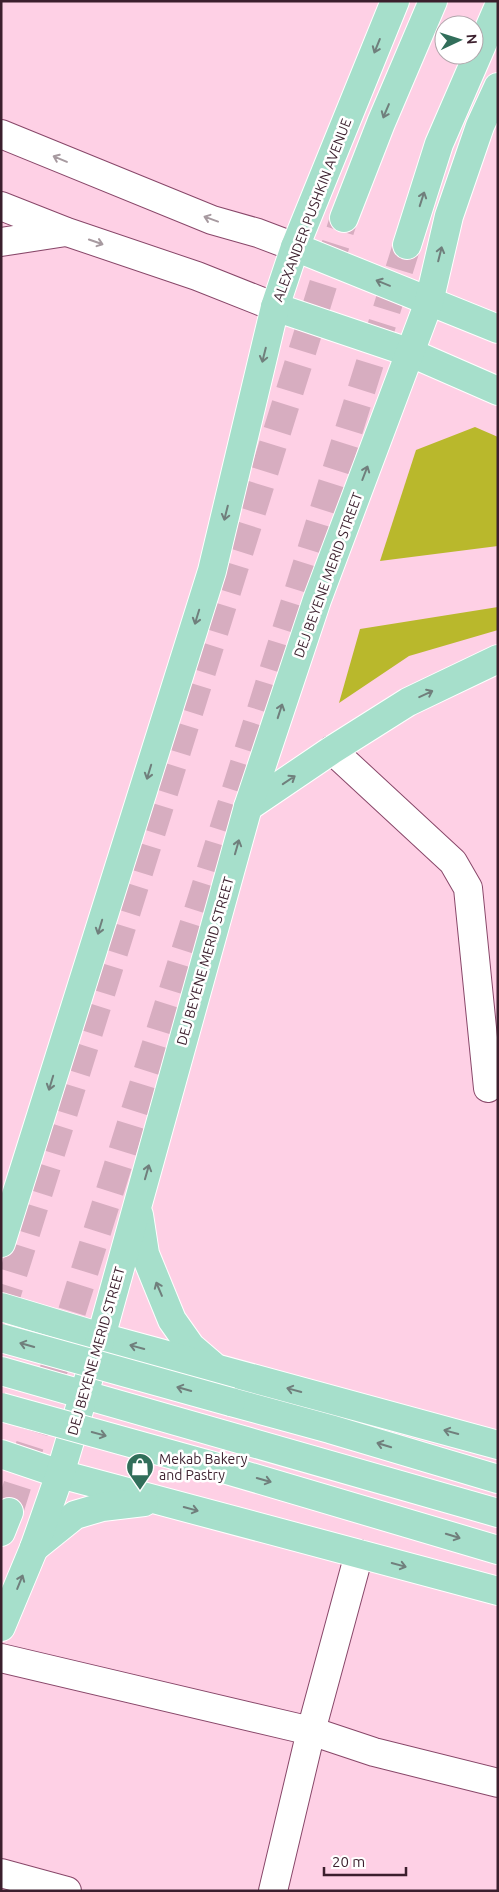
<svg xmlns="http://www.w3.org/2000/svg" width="499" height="1892" viewBox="0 0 499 1892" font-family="Ubuntu,sans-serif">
  <rect width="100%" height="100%" fill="#fed0e5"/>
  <g fill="#b9b82c">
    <polygon points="475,427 498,437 498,546 380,561 416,450"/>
    <polygon points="498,607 498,630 409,656 339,703 360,629"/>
  </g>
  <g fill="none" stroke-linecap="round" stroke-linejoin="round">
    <g stroke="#d7adc0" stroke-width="28" stroke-dasharray="28 14" stroke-linecap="butt">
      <polyline points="1,1313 344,218"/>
      <polyline points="9,1512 407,245"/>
    </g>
    <defs>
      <g id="minor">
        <polyline points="1,134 212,220 258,233 295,247"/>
        <polyline points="1,206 67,232 197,276 275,307"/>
        <polyline points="1,242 66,232"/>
        <polyline points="332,750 453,862 468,888 488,1088"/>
        <polyline points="1,1658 311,1731 374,1752 498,1783"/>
        <polyline points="1,1873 67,1891"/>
        <polyline points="273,1891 311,1731 359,1554"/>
      </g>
      <g id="major">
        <polyline points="344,218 381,123 433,1"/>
        <polyline points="407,245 439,144 498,8"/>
        <polyline points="295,247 498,329"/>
        <polyline points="275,307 411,353 498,391"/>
        <polyline points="248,807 332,750 408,702 498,659"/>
        <polyline points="139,1215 145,1254 172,1320 191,1347 212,1365"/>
        <polyline points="1,1243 212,571 275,307 295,247 395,1"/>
        <polyline points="1,1307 101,1337 498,1445"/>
        <polyline points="1,1371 498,1513"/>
        <polyline points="231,1402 330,1429 498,1479"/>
        <polyline points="1,1454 60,1474 498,1591"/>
        <polyline points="217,1467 498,1550"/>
        <polyline points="1,1532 9,1512"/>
        <polyline points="34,1548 75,1515 102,1507 144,1502"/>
        <polyline points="1,1627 34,1548 60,1474 101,1337 248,807 317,600 429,302 449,216 480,126 498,87"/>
      </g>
    </defs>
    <use href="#minor" stroke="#884769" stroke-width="30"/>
    <use href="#major" stroke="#fff" stroke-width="30"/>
    <use href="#minor" stroke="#fff" stroke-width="28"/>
    <use href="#major" stroke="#a6dfcb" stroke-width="28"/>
    <defs>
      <g id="major-bridge">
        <polyline points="1,1338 231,1402"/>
        <polyline points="1,1407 217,1467"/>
      </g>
    </defs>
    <use href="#major-bridge" stroke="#fff" stroke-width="30" stroke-linecap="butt"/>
    <use href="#major-bridge" stroke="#a6dfcb" stroke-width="28"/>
  </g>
  <defs><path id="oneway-shaft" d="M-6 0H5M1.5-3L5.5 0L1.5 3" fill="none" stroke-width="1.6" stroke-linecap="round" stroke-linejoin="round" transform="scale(1.25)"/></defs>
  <g stroke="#707f7c">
    <use href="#oneway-shaft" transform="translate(377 46) rotate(112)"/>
    <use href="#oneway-shaft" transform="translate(386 111) rotate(113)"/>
    <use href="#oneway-shaft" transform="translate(422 199) rotate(-72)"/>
    <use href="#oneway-shaft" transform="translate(440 254) rotate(-76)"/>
    <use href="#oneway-shaft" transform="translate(383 283) rotate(-158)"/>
    <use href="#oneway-shaft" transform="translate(264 355) rotate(104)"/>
    <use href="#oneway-shaft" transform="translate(365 473) rotate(-69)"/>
    <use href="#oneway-shaft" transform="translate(226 513) rotate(104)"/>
    <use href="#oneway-shaft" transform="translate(197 617) rotate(107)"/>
    <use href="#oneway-shaft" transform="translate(426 694) rotate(-25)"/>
    <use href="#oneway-shaft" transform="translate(280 711) rotate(-72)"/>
    <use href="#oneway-shaft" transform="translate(149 772) rotate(107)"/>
    <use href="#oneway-shaft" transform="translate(289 780) rotate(-34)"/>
    <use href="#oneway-shaft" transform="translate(237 847) rotate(-74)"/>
    <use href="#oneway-shaft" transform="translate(100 927) rotate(107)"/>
    <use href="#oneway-shaft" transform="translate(51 1083) rotate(107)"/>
    <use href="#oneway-shaft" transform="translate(147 1172) rotate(-74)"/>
    <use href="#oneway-shaft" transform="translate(159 1289) rotate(-113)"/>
    <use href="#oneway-shaft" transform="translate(27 1345) rotate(-164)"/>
    <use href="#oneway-shaft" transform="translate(137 1347) rotate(-165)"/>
    <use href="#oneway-shaft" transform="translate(184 1389) rotate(-164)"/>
    <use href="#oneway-shaft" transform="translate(294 1390) rotate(-165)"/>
    <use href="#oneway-shaft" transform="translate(451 1432) rotate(-165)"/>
    <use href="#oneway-shaft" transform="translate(99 1434) rotate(15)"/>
    <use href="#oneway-shaft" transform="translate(384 1445) rotate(-163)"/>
    <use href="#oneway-shaft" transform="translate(264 1480) rotate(16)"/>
    <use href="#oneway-shaft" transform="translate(191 1509) rotate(15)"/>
    <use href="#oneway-shaft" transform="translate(453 1536) rotate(17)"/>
    <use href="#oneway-shaft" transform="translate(399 1565) rotate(15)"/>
    <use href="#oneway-shaft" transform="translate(20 1582) rotate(-68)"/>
  </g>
  <g stroke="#a79aa0">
    <use href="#oneway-shaft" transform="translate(60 159) rotate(-157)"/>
    <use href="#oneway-shaft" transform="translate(211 219) rotate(-160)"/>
    <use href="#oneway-shaft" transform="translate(96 242) rotate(19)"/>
  </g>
  <defs>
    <symbol id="shop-pin" viewBox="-11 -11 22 30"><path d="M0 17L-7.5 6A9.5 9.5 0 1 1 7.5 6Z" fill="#316e5a" stroke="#fff"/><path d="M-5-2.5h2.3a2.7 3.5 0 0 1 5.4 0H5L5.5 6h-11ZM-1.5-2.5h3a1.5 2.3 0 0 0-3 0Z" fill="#fff"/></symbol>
  </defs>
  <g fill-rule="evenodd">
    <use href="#shop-pin" x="124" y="1451" width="32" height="43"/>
  </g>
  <g text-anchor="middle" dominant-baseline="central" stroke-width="5" stroke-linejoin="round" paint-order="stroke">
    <g font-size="14" fill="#3b1f2d" stroke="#fff">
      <text transform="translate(312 210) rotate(-69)">ALEXANDER PUSHKIN AVENUE</text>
      <text transform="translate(328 575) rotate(-70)">DEJ BEYENE MERID STREET</text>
      <text transform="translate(205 961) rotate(-74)">DEJ BEYENE MERID STREET</text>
      <text transform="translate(96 1351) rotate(-74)">DEJ BEYENE MERID STREET</text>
    </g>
    <g font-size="14" fill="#3b1f2d" stroke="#fff" text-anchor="start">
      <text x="159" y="1459">Mekab Bakery<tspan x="159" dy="16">and Pastry</tspan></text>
    </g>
  </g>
  <rect width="499" height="1892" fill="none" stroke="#3b1f2d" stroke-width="5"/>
  <g transform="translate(459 40) rotate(86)"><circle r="24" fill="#ffffff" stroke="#b1a5ab"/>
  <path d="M0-4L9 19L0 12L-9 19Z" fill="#316e5a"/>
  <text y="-8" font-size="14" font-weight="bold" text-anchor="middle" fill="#3b1f2d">N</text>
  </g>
  <path d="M324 1867v8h82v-8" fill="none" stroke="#3b1f2d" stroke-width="2.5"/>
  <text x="332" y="1867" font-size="15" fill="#3b1f2d" stroke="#ffffff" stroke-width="4" paint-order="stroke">20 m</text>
</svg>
